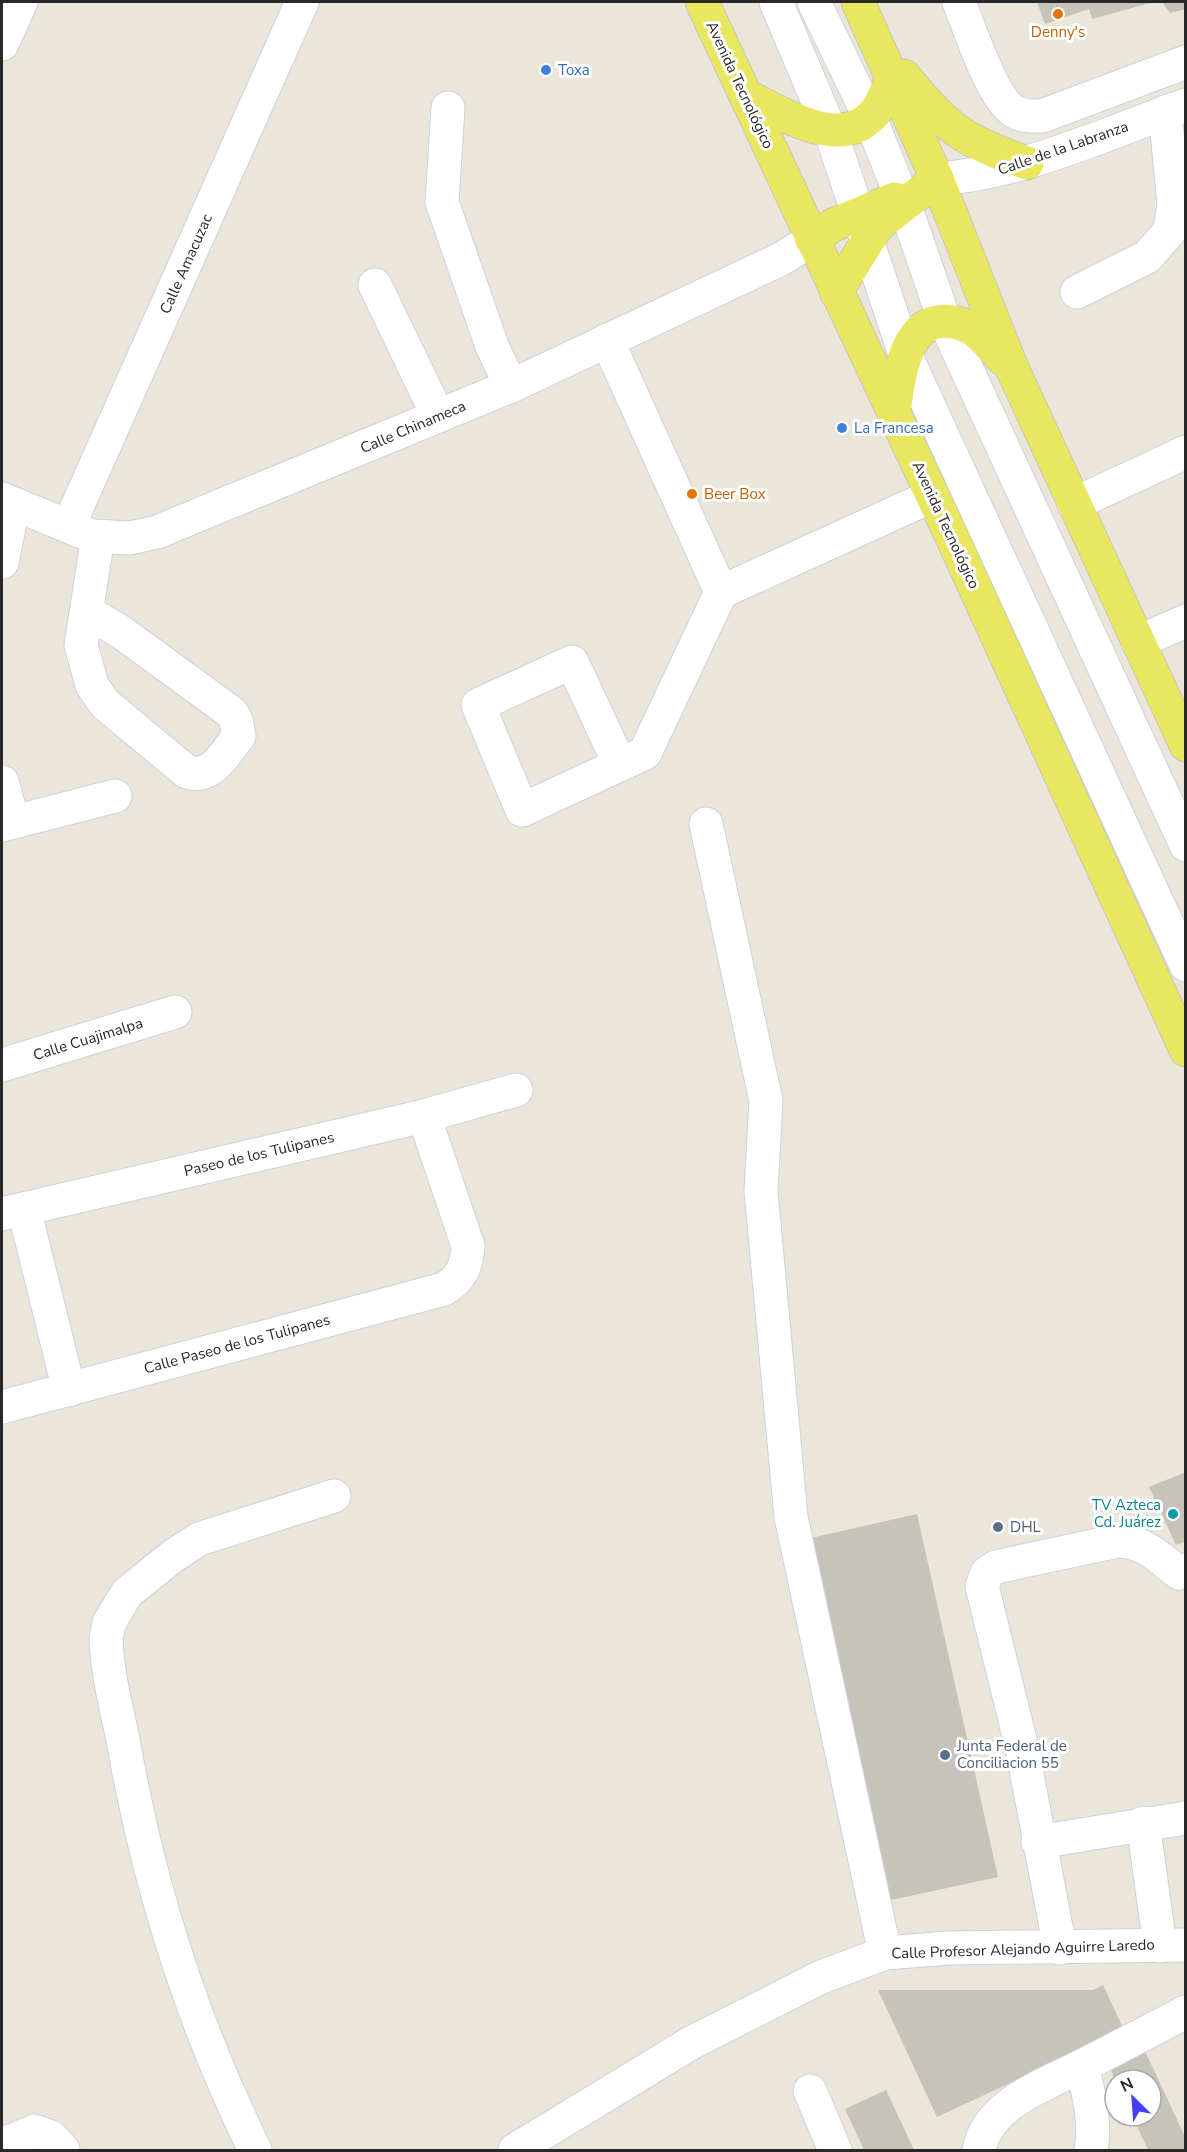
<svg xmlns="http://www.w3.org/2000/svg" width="1187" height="2152" viewBox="0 0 1187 2152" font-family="'Nunito Sans',sans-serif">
  <rect width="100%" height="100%" fill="#eae6da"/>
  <g fill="#c5c3ba">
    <polygon points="1037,2 1154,2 1092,19 1089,9 1045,24"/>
    <polygon points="1162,2 1186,2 1186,9 1170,13"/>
    <polygon points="1186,1472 1186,1541 1176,1545 1149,1487"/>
    <polygon points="917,1514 998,1877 891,1900 811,1538"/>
    <polygon points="1103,1985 1124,2030 937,2117 878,1990 1093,1990"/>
    <polygon points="1145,2051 1186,2139 1186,2150 1148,2150 1132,2116 1151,2116 1151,2080 1115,2080 1110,2068"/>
    <polygon points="886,2090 914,2150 864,2150 845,2109"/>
  </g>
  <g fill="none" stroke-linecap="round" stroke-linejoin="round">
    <defs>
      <g id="minor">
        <polyline points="776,2 830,130 905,354 1186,965"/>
        <polyline points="814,2 870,118 904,203 945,322 1186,845"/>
        <path d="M959,2C969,27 993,101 1015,112C1024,117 1033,116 1042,116L1186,62"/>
        <polyline points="2,44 21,2"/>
        <polyline points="448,108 442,202 492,346 511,386"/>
        <path d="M937,179C1024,173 1104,134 1186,105"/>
        <polyline points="375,285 438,416"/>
        <polyline points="1077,292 1147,257 1170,231 1174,204 1165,112"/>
        <polyline points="607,340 721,592 645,753 522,810 478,705 572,662 620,765"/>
        <polyline points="2,499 92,536 130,538 157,532 511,386 781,259 812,240"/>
        <polyline points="1074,504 1186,452"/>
        <polyline points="69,525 302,2"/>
        <polyline points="2,562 13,506"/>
        <polyline points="721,592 932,496"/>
        <path d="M87,612L121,632L232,713L236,720L239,736C225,753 212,780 187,772L105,704L92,685L81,645L98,537"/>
        <polyline points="1138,642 1186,621"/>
        <polyline points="2,782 13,822"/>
        <polyline points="706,824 766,1101 761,1191 791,1517 885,1953"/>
        <polyline points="2,825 115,796"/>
        <polyline points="2,1065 175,1012"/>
        <polyline points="24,1209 69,1390"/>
        <polyline points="2,1214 424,1116 516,1090"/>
        <path d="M2,1407L444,1289C461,1279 467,1266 468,1246L424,1116"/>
        <polyline points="1143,1823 1160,1946"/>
        <polyline points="1038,1842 1186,1818"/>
        <path d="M1060,1948L1022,1748L982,1586L987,1573L996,1567L1117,1541C1144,1541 1158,1557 1179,1573L1186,1570"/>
        <polyline points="810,2091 835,2150"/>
        <polyline points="2,2145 34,2131 51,2137 63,2150"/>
        <path d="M255,2150C192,2022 149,1887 124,1745C117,1710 107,1674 106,1638L109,1623L127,1593L173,1556L199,1539L334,1496"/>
        <polyline points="515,2150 691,2043 819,1978 885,1953 948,1948 1186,1945"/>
        <path d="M979,2150C987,2104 1046,2084 1082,2066"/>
        <path d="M1091,2150C1096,2122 1089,2094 1082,2066L1186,2012"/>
      </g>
      <g id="major">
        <polyline points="702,2 957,548 1186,1050"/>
        <polyline points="858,2 937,179 1011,366 1186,745"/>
        <path d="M904,76C946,128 963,141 1027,163"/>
        <path d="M746,96C783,113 842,154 876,111C883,102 887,89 892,78"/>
        <polyline points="812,240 833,225 895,199"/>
        <polyline points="836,292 877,226 937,179"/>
        <path d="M894,413C899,373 907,300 969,327C981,333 993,349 1003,359"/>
      </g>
    </defs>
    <use href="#minor" stroke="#d0cfe0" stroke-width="35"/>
    <use href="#major" stroke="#c7c7c7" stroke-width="35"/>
    <use href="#minor" stroke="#fff" stroke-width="33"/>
    <use href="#major" stroke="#e9e65f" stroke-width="33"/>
  </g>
  <g fill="#e8710a" stroke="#fff" stroke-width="2">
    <circle cx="1058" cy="14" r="6"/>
    <circle cx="692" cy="494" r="6"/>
  </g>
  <g fill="#3f7fe0" stroke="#fff" stroke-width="2">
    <circle cx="546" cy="70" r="6"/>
    <circle cx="842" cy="428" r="6"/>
  </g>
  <circle fill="#0f9aa8" stroke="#fff" stroke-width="2" cx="1173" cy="1514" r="6"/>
  <g fill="#5c6f8a" stroke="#fff" stroke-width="2">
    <circle cx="998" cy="1527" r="6"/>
    <circle cx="945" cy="1755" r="6"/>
  </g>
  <g text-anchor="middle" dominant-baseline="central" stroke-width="6" stroke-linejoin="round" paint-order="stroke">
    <g font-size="15" fill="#c56008" stroke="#fff">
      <text x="1058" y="32">Denny's</text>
      <text x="704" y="494" text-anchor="start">Beer Box</text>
    </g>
    <g font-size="15" fill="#366cbe" stroke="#fff" text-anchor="start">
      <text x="558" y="70">Toxa</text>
      <text x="854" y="428">La Francesa</text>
    </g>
    <g font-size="15" fill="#282828" stroke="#fff">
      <text transform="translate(740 85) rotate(65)">Avenida Tecnológico</text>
      <text transform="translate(1063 148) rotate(-19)">Calle de la Labranza</text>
      <text transform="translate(186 264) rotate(-66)">Calle Amacuzac</text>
      <text transform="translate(413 427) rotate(-23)">Calle Chinameca</text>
      <text transform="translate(946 525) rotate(65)">Avenida Tecnológico</text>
      <text transform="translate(88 1039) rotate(-17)">Calle Cuajimalpa</text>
      <text transform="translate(259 1154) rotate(-13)">Paseo de los Tulipanes</text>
      <text transform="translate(237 1344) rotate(-15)">Calle Paseo de los Tulipanes</text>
      <text transform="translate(1023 1949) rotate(-2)">Calle Profesor Alejando Aguirre Laredo</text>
    </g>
    <g font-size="15" fill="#0d838f" stroke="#fff" text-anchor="end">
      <text x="1161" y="1505">TV Azteca<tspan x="1161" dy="17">Cd. Juárez</tspan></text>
    </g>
    <g font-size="15" fill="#4e5e75" stroke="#fff" text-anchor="start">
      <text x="1010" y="1527">DHL</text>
      <text x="957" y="1746">Junta Federal de<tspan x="957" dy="17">Conciliacion 55</tspan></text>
    </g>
  </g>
  <rect width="1187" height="2152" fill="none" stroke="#282828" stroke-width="6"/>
  <g transform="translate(1133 2098) rotate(335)"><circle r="28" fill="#ffffff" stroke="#a9a9a9" stroke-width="1.5"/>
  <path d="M0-4.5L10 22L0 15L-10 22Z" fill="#4440f1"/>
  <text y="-9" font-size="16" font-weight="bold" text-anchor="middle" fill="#282828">N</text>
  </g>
</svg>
